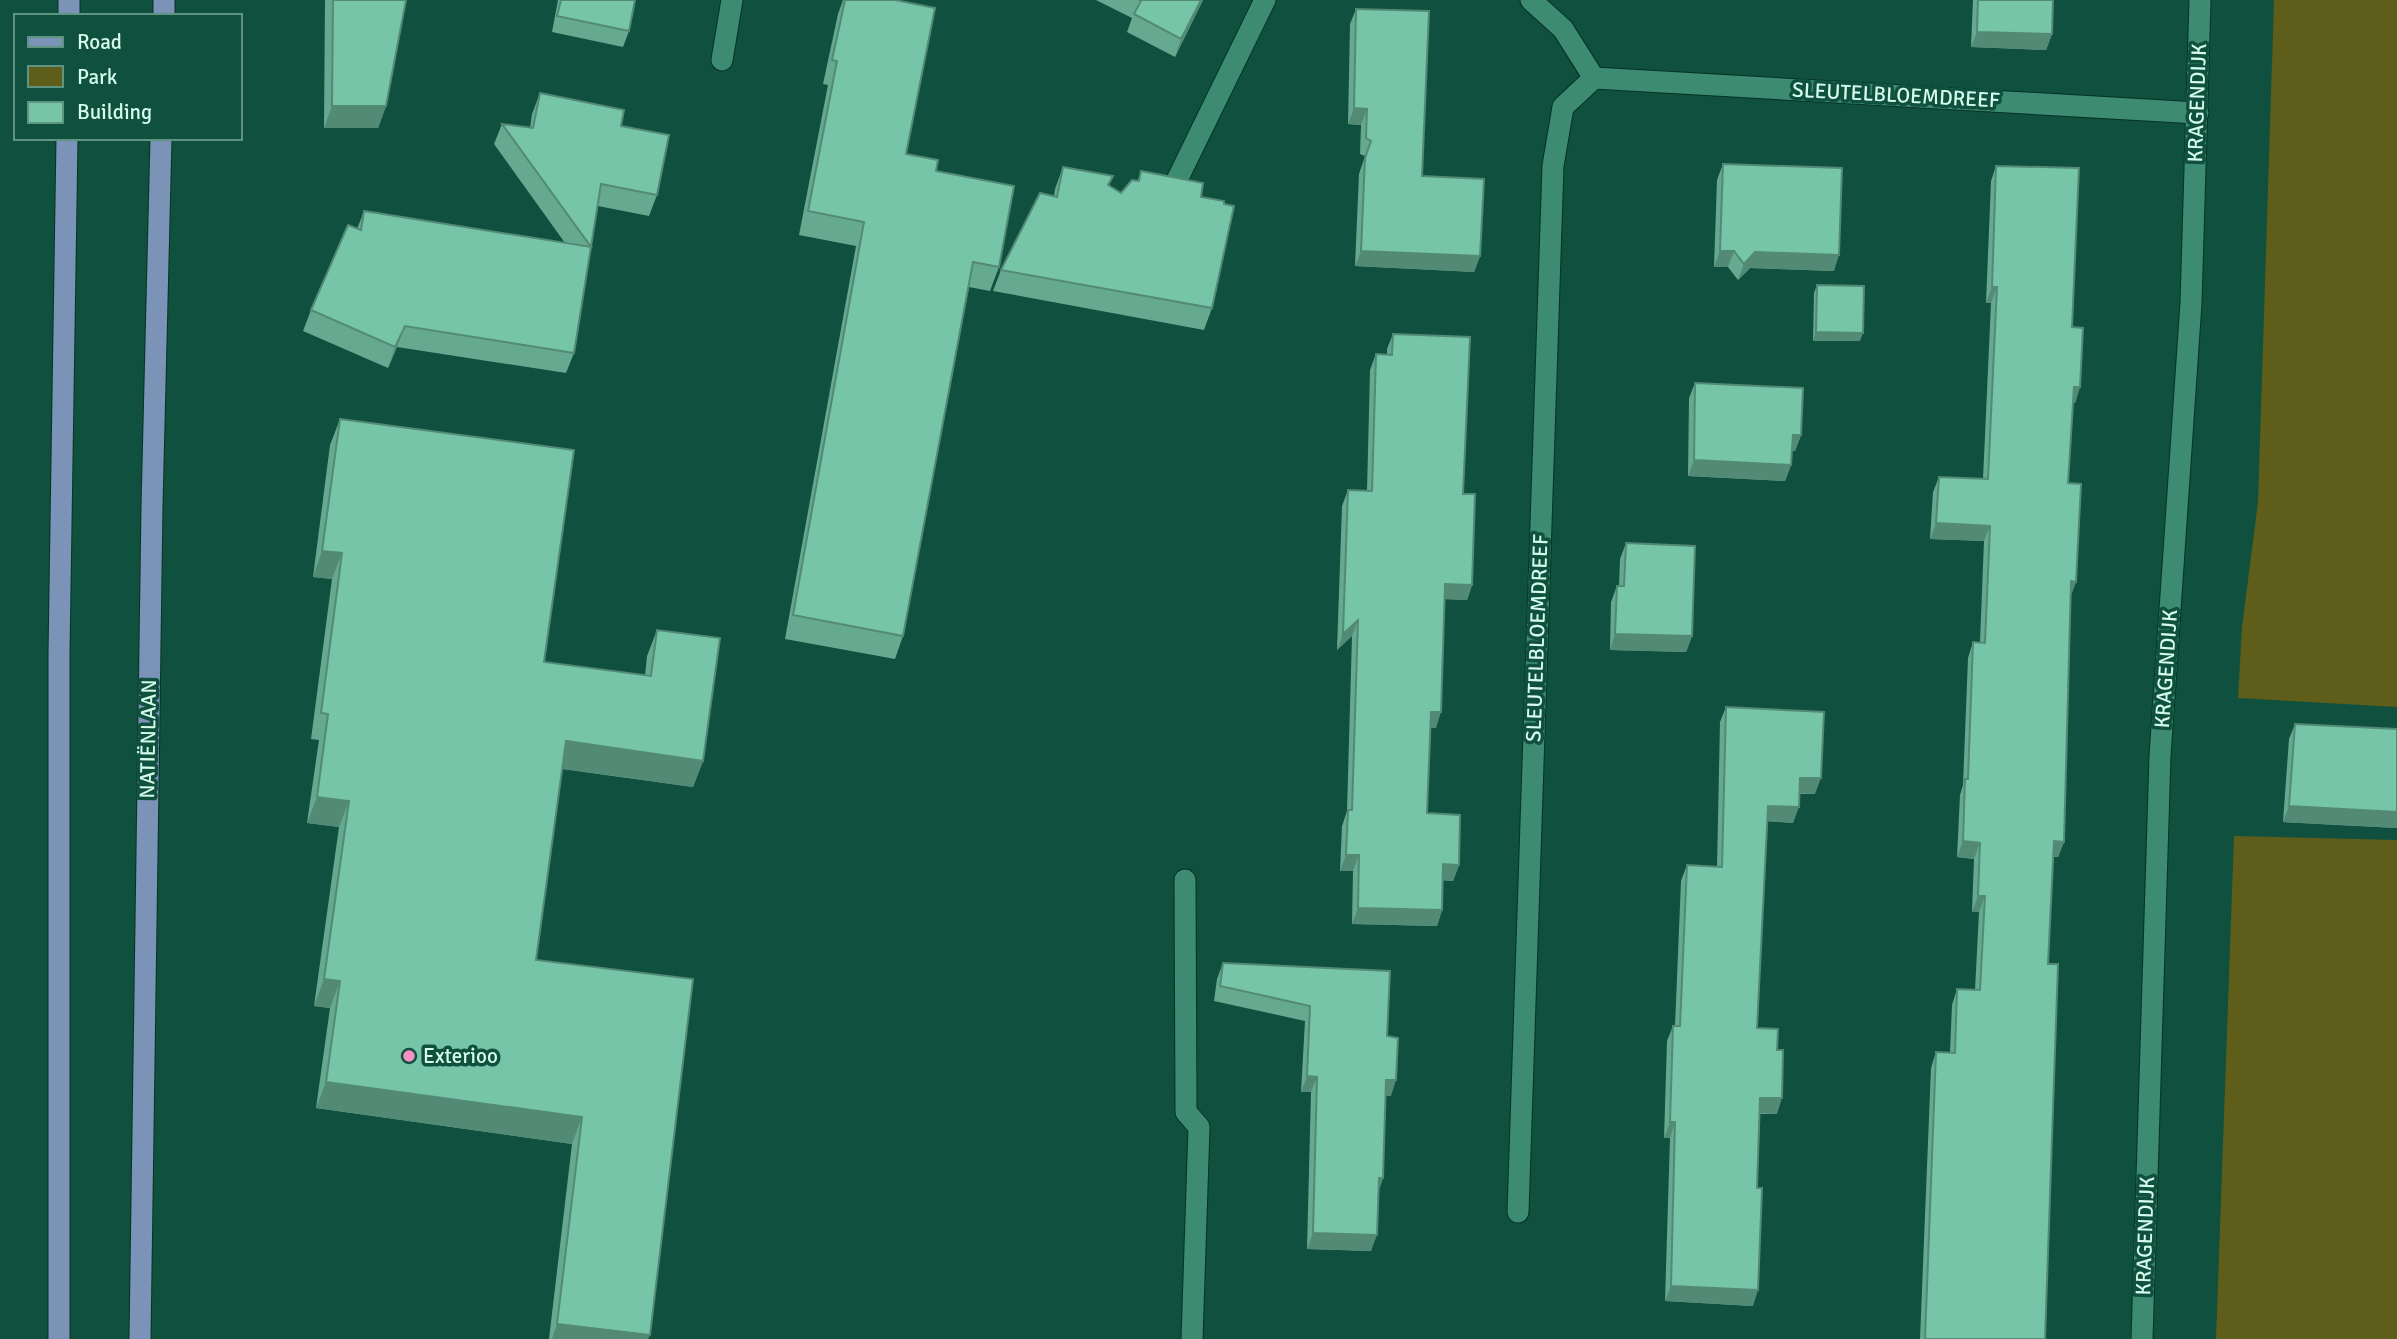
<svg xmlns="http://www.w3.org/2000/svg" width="2397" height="1339" viewBox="0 0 2397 1339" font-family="Signika,sans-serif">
  <rect width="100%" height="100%" fill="#10503e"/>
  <g fill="#5e5d19">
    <polygon points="2274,0 2397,0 2397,707 2238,698 2242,627 2258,502"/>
    <polygon points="2234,836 2397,840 2397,1339 2216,1339"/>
  </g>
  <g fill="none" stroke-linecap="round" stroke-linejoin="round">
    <defs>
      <g id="service">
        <polyline points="1176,182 1265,0"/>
        <polyline points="1185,880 1186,1112 1199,1127 1192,1339"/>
      </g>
      <g id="minor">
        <polyline points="1531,0 1563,29 1594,78 2198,113"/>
        <polyline points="722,60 732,0"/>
        <polyline points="1518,1212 1553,166 1563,107 1594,78"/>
        <polyline points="2142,1339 2160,756 2191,303 2200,0"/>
      </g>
      <g id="primary">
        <polyline points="69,16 69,0"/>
        <polyline points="164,16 164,0"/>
        <polyline points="59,1339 59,653 67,138"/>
        <polyline points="140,1339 152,506 161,138"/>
      </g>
    </defs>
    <use href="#service" stroke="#063326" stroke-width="23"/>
    <use href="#minor" stroke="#063326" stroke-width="23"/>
    <use href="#primary" stroke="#063326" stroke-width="23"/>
    <use href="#service" stroke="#3d8b71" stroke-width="21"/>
    <use href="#minor" stroke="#3d8b71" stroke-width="21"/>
    <use href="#primary" stroke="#7a93b7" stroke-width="21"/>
  </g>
  <g fill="#66a991">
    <polygon points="325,0 406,0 386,106 378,128 324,128"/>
    <polygon points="558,0 635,0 629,31 623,47 552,32"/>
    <polygon points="843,0 845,0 906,154 936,171 999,267 990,291 969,287 903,636 895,659 785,639 856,246 799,235 828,85 823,84 838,14"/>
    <polygon points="1096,0 1203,0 1175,57 1127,32 1132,18"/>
    <polygon points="1973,0 2053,0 2052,34 2046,50 1971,47"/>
    <polygon points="1356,9 1422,176 1480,256 1474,272 1355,266 1359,174 1365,156 1360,154 1361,125 1348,124 1350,24"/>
    <polygon points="540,93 621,126 657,195 649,216 598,206 574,353 566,373 397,347 388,368 303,331 311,310 357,229 364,211 565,243 494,144 502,124 530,128 532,114"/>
    <polygon points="1723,164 1834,271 1750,268 1738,280 1728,267 1714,267 1717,180"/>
    <polygon points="1996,166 2072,327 2080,387 2075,403 2073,403 2068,483 2076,582 2071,595 2064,842 2058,857 2053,857 2048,964 2045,1339 1920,1339 1931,1068 1936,1052 1950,1053 1952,1005 1957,989 1975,990 1979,912 1972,912 1974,859 1957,857 1960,795 1963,785 1968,658 1973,642 1980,642 1984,541 1930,539 1933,492 1939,477 1983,479 1991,303 1986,303 1991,181"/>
    <polygon points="1063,167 1113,176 1109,186 1121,193 1138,181 1141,171 1201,197 1212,308 1204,330 993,291 1001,270 1054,196 1055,189"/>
    <polygon points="1817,285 1860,341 1813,341 1814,293"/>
    <polygon points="1393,334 1463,494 1472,585 1467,600 1445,599 1436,728 1431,728 1427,813 1459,865 1453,881 1443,880 1442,910 1437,926 1352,924 1353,871 1340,871 1342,826 1347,811 1352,636 1337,650 1342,506 1348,490 1367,491 1370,370 1376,354 1387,355 1387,349"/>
    <polygon points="1695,383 1801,435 1795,451 1792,451 1791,465 1785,481 1688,476 1689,398"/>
    <polygon points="340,419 544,662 645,676 647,656 657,630 703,761 693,787 562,769 536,960 648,1339 549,1339 572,1144 316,1108 330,1008 314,1006 339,827 307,823 319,740 311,739 332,579 313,577 330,445"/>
    <polygon points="1626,543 1692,636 1686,652 1610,650 1611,602 1617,586 1619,586 1620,559"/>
    <polygon points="1726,707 1815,794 1799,794 1793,823 1767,821 1757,1028 1777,1050 1777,1114 1760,1114 1753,1306 1665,1301 1670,1138 1664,1138 1667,1041 1673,1026 1675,1026 1681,881 1687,865 1717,867 1720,722"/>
    <polygon points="2295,724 2397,729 2397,828 2283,822 2289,739"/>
    <polygon points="1223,963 1387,1036 1391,1096 1386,1096 1383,1178 1378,1192 1371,1251 1307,1249 1311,1092 1301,1092 1305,1021 1214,1001 1217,979"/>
  </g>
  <g fill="#538a76">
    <polygon points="1201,0 1203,0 1175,57 1181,39"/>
    <polygon points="1977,32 2052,34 2046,50 1971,47"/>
    <polygon points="332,106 386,106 378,128 324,128"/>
    <polygon points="1354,108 1367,109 1361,125 1348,124"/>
    <polygon points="1361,251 1480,256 1474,272 1355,266"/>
    <polygon points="1720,251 1734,251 1728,267 1714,267"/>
    <polygon points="1755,252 1839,255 1834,271 1750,268 1738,280 1744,264"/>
    <polygon points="1992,287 1997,287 1991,303 1986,303"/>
    <polygon points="405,326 397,347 388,368 395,347"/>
    <polygon points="1816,332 1863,333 1860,341 1813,341"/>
    <polygon points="2074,387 2080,387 2075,403 2068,403"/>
    <polygon points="1793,435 1801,435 1795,451 1787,450"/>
    <polygon points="1694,460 1791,465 1785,481 1688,476"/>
    <polygon points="1936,523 1990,526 1984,541 1930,539"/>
    <polygon points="322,551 342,553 332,579 313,577"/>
    <polygon points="2071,581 2076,582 2070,597"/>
    <polygon points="1445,584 1472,585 1467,600 1440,599"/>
    <polygon points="1358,620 1352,636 1337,650 1343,634"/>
    <polygon points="1615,634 1692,636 1686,652 1610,650"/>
    <polygon points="1431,712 1441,712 1436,728 1426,728"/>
    <polygon points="566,741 703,761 693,787 557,768"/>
    <polygon points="1800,778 1821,778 1815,794 1794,793"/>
    <polygon points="317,797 349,801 339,827 307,823"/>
    <polygon points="1768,806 1799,807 1793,823 1762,821"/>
    <polygon points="2289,806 2397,812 2397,828 2283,822"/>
    <polygon points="1963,841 1980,843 1974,859 1957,857"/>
    <polygon points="2054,841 2064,842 2058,857 2048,856"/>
    <polygon points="1346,855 1359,855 1353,871 1340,871"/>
    <polygon points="1443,864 1459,865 1453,881 1437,880"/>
    <polygon points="1978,896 1985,896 1979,912 1972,912"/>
    <polygon points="1358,908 1442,910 1437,926 1352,924"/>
    <polygon points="324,979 340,981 330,1008 314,1006"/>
    <polygon points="1307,1076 1317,1077 1311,1092 1301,1092"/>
    <polygon points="1386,1080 1396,1080 1391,1096 1381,1096"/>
    <polygon points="326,1082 582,1117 572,1144 316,1108"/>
    <polygon points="1760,1098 1782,1098 1777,1114 1755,1113"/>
    <polygon points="1670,1122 1675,1122 1670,1138 1664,1138"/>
    <polygon points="1379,1178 1383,1178 1378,1193"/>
    <polygon points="1313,1233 1377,1235 1371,1251 1307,1249"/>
    <polygon points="1671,1286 1758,1290 1753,1306 1665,1301"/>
    <polygon points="557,1324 650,1335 648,1339 552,1339"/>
  </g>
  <g fill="#77c5a9" stroke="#538a76" stroke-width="2">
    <polygon points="333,0 406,0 386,106 332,106"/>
    <polygon points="561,0 635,0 629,31 557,16"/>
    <polygon points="845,0 895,0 935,8 906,154 938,160 936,171 1014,186 999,267 973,262 903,636 793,615 864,222 808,211 837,61 832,60"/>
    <polygon points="1139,0 1201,0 1181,39 1134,14 1141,1"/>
    <polygon points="1978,0 2053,0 2052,34 1977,32"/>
    <polygon points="1356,9 1429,11 1422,176 1484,179 1480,256 1361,251 1365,158 1371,141 1366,138 1367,109 1354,108"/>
    <polygon points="540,93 624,110 621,126 669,135 657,195 601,184 574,353 405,326 395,347 311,310 348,225 361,230 364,211 591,247 502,124 533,128"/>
    <polygon points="1723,164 1842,168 1839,255 1755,252 1744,264 1734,251 1720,251"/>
    <polygon points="1996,166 2079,168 2072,327 2083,328 2080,387 2074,387 2068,483 2081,484 2076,582 2071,581 2064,842 2054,841 2048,964 2058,964 2045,1339 1925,1339 1936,1052 1955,1053 1957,989 1980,990 1985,896 1978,896 1980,843 1963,841 1965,779 1968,779 1973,642 1985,643 1990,526 1936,523 1939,477 1988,479 1997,287 1992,287"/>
    <polygon points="1063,167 1113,176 1108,185 1121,193 1132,180 1139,181 1141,171 1203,183 1201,197 1224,201 1224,204 1234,206 1212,308 1001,270 1040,193 1057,197"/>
    <polygon points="1817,285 1864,286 1863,333 1816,332"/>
    <polygon points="1393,334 1470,337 1463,494 1475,494 1472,585 1445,584 1441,712 1431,712 1427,813 1460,815 1459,865 1443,864 1442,910 1358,908 1359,855 1346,855 1348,810 1352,810 1358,620 1343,634 1348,490 1372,491 1376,354 1392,355"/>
    <polygon points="1695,383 1803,388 1801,435 1793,435 1791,465 1694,460"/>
    <polygon points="340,419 574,450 544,662 651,676 657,630 720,638 703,761 566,741 536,960 693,979 650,1335 557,1324 582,1117 326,1082 340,981 324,979 349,801 317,797 328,714 321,713 342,553 322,551"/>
    <polygon points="1626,543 1695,546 1692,636 1615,634 1617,586 1624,586"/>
    <polygon points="1726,707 1824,712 1821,778 1800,778 1799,807 1768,806 1757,1028 1778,1029 1777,1050 1783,1050 1782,1098 1760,1098 1757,1188 1762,1188 1758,1290 1671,1286 1675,1122 1670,1122 1673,1026 1680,1026 1687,865 1722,867"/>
    <polygon points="2295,724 2397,729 2397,812 2289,806"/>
    <polygon points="1223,963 1390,971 1387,1036 1398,1038 1396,1080 1386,1080 1383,1178 1379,1178 1377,1235 1313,1233 1317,1077 1307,1076 1310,1006 1220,986"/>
  </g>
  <circle fill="#fa8fc6" stroke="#10503e" stroke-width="2.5" cx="409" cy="1056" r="7"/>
  <g text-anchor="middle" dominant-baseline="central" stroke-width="7" stroke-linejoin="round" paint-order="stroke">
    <g font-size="21" fill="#d5fbeb" stroke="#10503e">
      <text transform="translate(1896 95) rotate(3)">SLEUTELBLOEMDREEF</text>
      <text transform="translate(2197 103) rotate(-88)">KRAGENDIJK</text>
      <text transform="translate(1537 638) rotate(-88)">SLEUTELBLOEMDREEF</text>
      <text transform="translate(2166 669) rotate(-86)">KRAGENDIJK</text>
      <text transform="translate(148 739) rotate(-89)">NATIËNLAAN</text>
      <text transform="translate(2145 1236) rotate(-88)">KRAGENDIJK</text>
    </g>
    <g font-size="21" fill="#d5fbeb" stroke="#10503e" text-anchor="start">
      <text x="423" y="1056">Exterioo</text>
    </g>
  </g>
  <rect x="14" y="14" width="228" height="126" fill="#10503e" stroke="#5f9483" stroke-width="2"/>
  <rect x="28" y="37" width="35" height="10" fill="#7a93b7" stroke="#5f9483" stroke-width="2"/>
  <text x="77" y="49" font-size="21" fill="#d5fbeb">Road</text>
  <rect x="28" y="66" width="35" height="21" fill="#5e5d19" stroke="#5f9483" stroke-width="2"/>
  <text x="77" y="84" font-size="21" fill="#d5fbeb">Park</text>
  <rect x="28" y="102" width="35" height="21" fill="#77c5a9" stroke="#5f9483" stroke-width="2"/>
  <text x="77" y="119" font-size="21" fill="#d5fbeb">Building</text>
</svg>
